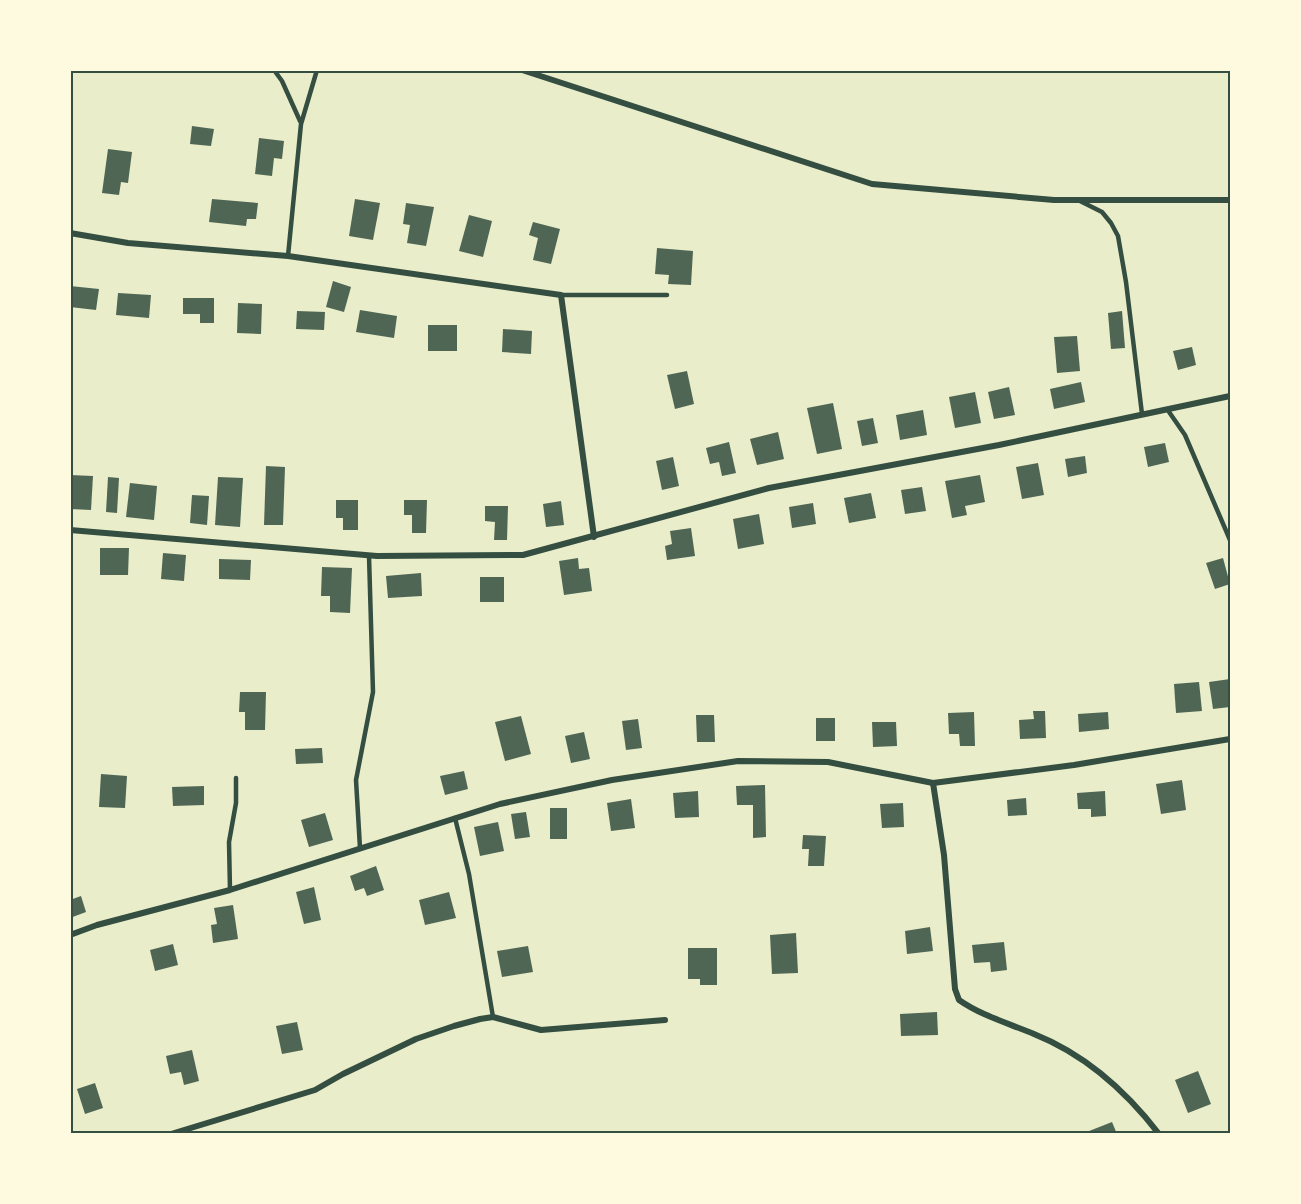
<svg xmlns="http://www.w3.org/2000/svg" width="1301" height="1204" viewBox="0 0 1301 1204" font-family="Helvetica,sans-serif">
  <rect width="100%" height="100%" fill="#e9edc9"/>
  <g fill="#4f6655">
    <polygon points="192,126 214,129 211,146 190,144"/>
    <polygon points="259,138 284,141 282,159 274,158 272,176 255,174"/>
    <polygon points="108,149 132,152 128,183 121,182 119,195 102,193"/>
    <polygon points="212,199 258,203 256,219 247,219 246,226 209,222"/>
    <polygon points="355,199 380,203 373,240 349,236"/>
    <polygon points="406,203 434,207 426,246 407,243 410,225 403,224"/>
    <polygon points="469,215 492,221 483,257 459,251"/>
    <polygon points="533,222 560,229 551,264 533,260 538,238 529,235"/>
    <polygon points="657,248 693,251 691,285 668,284 669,275 655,274"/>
    <polygon points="333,281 351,287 344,312 326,307"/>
    <polygon points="70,286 99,289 96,310 70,307"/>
    <polygon points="118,293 151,295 149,318 116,315"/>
    <polygon points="183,298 214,298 214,323 200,323 200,314 183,314"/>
    <polygon points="238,303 262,304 261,334 237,333"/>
    <polygon points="360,310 397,316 394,338 356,332"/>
    <polygon points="297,311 325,312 324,330 296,329"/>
    <polygon points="1122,311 1125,348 1111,349 1108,313"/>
    <rect x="428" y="325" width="29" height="26"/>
    <polygon points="503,329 532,331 531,354 502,352"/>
    <polygon points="1077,336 1080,371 1057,373 1054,337"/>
    <polygon points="1192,347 1196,365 1178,370 1173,351"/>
    <polygon points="687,371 694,404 675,409 667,375"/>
    <polygon points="1081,382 1085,402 1054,409 1050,389"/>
    <polygon points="1009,387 1015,415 994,419 988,392"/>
    <polygon points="975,392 981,423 955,428 949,397"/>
    <polygon points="833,403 842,449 817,454 807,408"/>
    <polygon points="923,410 927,435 900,440 896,415"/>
    <polygon points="873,418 878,443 862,446 857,421"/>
    <polygon points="778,432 784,459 757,465 750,439"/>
    <polygon points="729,442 736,473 722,476 719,462 710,464 706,448"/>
    <polygon points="1165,443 1169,462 1148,467 1144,447"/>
    <polygon points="1085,456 1087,473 1068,477 1065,459"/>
    <polygon points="673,457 679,486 662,490 656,461"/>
    <polygon points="1038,463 1044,495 1022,499 1016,467"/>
    <polygon points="266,466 285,467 283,525 264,525"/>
    <polygon points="70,475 93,476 91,510 70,509"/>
    <polygon points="980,475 985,502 965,506 967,515 952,518 945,481"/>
    <polygon points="108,477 119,478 117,513 106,512"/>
    <polygon points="218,477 243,478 240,527 215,525"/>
    <polygon points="130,483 157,486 154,520 126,517"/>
    <polygon points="922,487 926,511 905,514 901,490"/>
    <polygon points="871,493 876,518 849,523 844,498"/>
    <polygon points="192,495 209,496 207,525 190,523"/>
    <polygon points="336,500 358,500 358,530 343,530 343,518 336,518"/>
    <polygon points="404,500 427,500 426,533 412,533 412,515 404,515"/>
    <polygon points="561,501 564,525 546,527 543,504"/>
    <polygon points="813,503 816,524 792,528 789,507"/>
    <polygon points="485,506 508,506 507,540 494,540 495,522 485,521"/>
    <polygon points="759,514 764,544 738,549 733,519"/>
    <polygon points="691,528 695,556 667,560 665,546 672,544 670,531"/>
    <polygon points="100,548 129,548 128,575 100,575"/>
    <polygon points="163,553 186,555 184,581 161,579"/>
    <polygon points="578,558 579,569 589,568 592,591 564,595 559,561"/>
    <polygon points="1223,558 1230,584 1215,589 1206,563"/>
    <polygon points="219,559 251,560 250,580 219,579"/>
    <polygon points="322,567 352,568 350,613 330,612 330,596 321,596"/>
    <polygon points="421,573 422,596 388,598 386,576"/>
    <rect x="480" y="577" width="24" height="25"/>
    <polygon points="1230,679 1230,707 1213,709 1209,682"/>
    <polygon points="1199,682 1202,711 1176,713 1174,684"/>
    <polygon points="240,692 266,692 265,730 245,730 245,712 239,712"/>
    <polygon points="1033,711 1045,711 1046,738 1020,739 1019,720 1034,719"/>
    <polygon points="974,712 975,746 960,746 959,734 949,734 948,713"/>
    <polygon points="1108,712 1109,729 1079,732 1078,714"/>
    <polygon points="696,715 714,715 715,742 697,742"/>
    <polygon points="521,716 531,754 505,761 495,722"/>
    <rect x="816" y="718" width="19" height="23"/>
    <polygon points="638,719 642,748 626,750 622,721"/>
    <polygon points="872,722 896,722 897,746 873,747"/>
    <polygon points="584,732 590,759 571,763 565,736"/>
    <polygon points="322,748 323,763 296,764 295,749"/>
    <polygon points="464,771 468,789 445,795 440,776"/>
    <polygon points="101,774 127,776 125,808 99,807"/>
    <polygon points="1182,780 1186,810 1161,814 1156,784"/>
    <polygon points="765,785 766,837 753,838 753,805 737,805 736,786"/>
    <polygon points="204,786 204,805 173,806 172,787"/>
    <polygon points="698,791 699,817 675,818 673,793"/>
    <polygon points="1105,791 1106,816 1091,817 1091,809 1078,809 1077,793"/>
    <polygon points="1026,798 1027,815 1008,816 1007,800"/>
    <polygon points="631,799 635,828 611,831 607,803"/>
    <polygon points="903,803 904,827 882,828 880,804"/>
    <rect x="550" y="808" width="17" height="31"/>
    <polygon points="526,812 530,837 515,839 511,814"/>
    <polygon points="325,813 333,840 309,847 301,820"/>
    <polygon points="498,822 504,851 480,856 474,827"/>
    <polygon points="803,835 826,836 824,866 808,866 809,849 802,849"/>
    <polygon points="376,866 384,890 367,896 364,888 355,891 350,876"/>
    <polygon points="314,887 321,920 304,924 296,892"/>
    <polygon points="449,892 456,918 425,925 419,900"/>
    <polygon points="81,896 86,912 70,918 70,900"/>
    <polygon points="233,905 238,939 213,943 211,925 217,924 214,908"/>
    <polygon points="930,927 933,951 907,954 905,931"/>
    <polygon points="796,933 798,973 772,974 770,935"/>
    <polygon points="1004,942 1007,970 991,972 990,962 974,963 972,945"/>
    <polygon points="173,944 178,965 155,971 150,950"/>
    <polygon points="528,946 533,972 502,977 497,951"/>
    <polygon points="688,948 717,948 717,985 700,985 700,979 688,979"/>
    <polygon points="937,1012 938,1035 901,1036 900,1014"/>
    <polygon points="297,1022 303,1050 282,1054 276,1026"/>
    <polygon points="192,1050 199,1081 184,1085 181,1072 170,1074 166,1056"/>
    <polygon points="1198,1071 1211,1104 1188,1113 1175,1080"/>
    <polygon points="95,1083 103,1108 85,1114 77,1089"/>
    <polygon points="1112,1122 1117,1134 1084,1134 1084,1133"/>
  </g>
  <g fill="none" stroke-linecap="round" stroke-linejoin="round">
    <g stroke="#344e41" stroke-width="4.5">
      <polyline points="274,70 282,81 300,121"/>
      <polyline points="1080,201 1102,212 1111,223 1118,236 1126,282 1142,414"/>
      <polyline points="288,256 301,124 317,70"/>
      <polyline points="561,295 667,295"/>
      <polyline points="1167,409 1185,435 1230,540"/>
      <polyline points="455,818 469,874 493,1017"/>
      <polyline points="360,848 356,780 373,692 369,556"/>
      <polyline points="230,890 229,842 236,803 236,778"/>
    </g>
    <g stroke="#344e41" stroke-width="6">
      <polyline points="522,70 872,184 1054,200 1230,200"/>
      <polyline points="70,233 128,243 288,256 561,295 594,537"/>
      <polyline points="70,530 377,556 523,555 769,488 999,445 1230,396"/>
      <path d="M933,783L944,855L955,989L959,1000C982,1016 1008,1023 1034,1034C1084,1054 1126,1091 1159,1134"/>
      <polyline points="70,935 97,925 230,890 500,804 612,780 738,761 828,762 933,783 1074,765 1230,739"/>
      <polyline points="171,1134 315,1090 343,1074 416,1039 454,1026 480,1019 493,1017 541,1030 665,1020"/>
    </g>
  </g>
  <rect width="1301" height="1204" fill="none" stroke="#fefae0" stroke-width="144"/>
  <rect x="72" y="72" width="1157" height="1060" fill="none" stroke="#344e41" stroke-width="2"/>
</svg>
